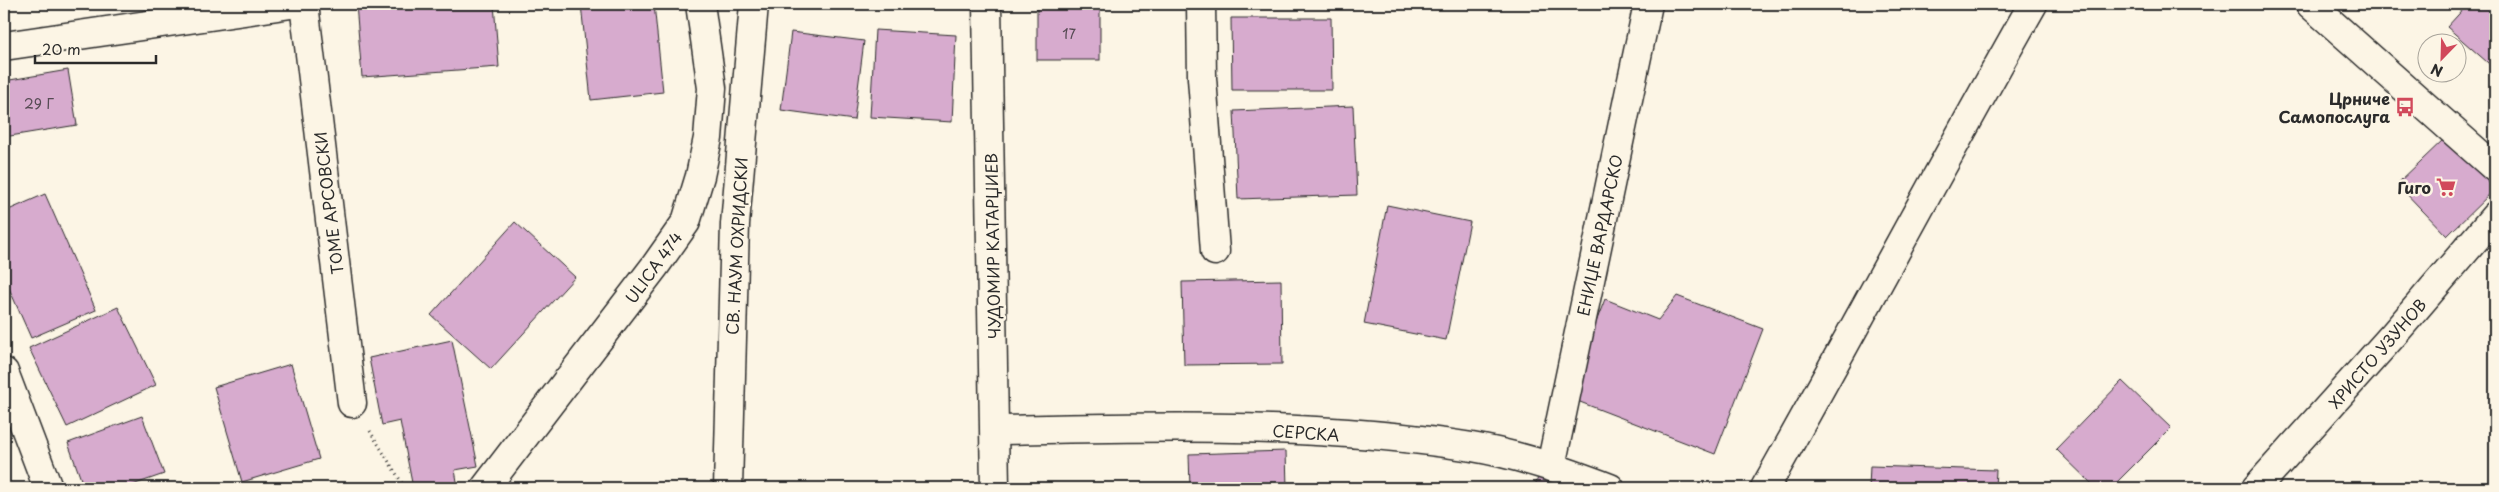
<svg xmlns="http://www.w3.org/2000/svg" width="2499" height="492" viewBox="0 0 2499 492" font-family="'Playpen Sans',sans-serif">
  <rect width="100%" height="100%" fill="#fcf5e5"/>
  <filter id="ink" filterUnits="userSpaceOnUse"><feTurbulence type="fractalNoise" baseFrequency=".02" numOctaves="2"/><feDisplacementMap in="SourceGraphic" scale="10" xChannelSelector="R" yChannelSelector="G"/><feConvolveMatrix kernelMatrix="1 2 1 2 8 2 1 2 1" color-interpolation-filters="sRGB"/></filter>
  <g filter="url(#ink)">
    <g fill="#d7abce" stroke="#2b2b2b">
      <polygon points="356,4 494,4 499,67 362,77"/>
      <polygon points="581,4 654,4 663,92 591,100"/>
      <polygon points="2468,4 2495,4 2495,69 2447,27"/>
      <rect x="1037" y="7" width="63" height="53"/>
      <polygon points="1231,18 1331,18 1332,90 1232,90"/>
      <polygon points="875,30 956,35 952,122 870,117"/>
      <polygon points="791,32 864,41 854,120 781,110"/>
      <polygon points="68,70 77,125 4,137 4,81"/>
      <polygon points="1353,106 1357,195 1238,199 1234,111"/>
      <polygon points="2445,138 2495,189 2447,236 2397,184"/>
      <polygon points="45,194 96,310 31,338 4,277 4,212"/>
      <polygon points="1387,205 1470,222 1446,340 1364,324"/>
      <polygon points="515,222 575,277 491,369 431,315"/>
      <polygon points="1281,280 1282,364 1184,365 1182,282"/>
      <polygon points="1677,296 1763,329 1715,454 1567,397 1605,299 1658,320"/>
      <polygon points="118,307 156,385 67,427 29,348"/>
      <polygon points="452,340 478,466 455,470 458,487 413,488 400,421 382,425 369,358"/>
      <polygon points="291,364 319,459 242,482 214,387"/>
      <polygon points="2122,381 2171,428 2111,488 2096,488 2056,449"/>
      <polygon points="142,416 164,474 124,488 84,488 68,443"/>
      <polygon points="1286,451 1287,488 1190,488 1189,454"/>
      <polygon points="1870,466 1996,470 1995,488 1869,488"/>
      <polygon points="1539,475 1572,488 1534,488"/>
    </g>
    <g fill="none" stroke-linecap="round" stroke-linejoin="round">
      <defs>
        <g id="minor">
          <polyline points="304,4 352,403"/>
          <polyline points="987,4 995,488"/>
          <polyline points="1201,4 1202,78 1215,251"/>
          <polyline points="2310,4 2495,168"/>
          <polyline points="4,46 291,4"/>
          <polyline points="4,372 48,488"/>
          <path d="M995,430C1154,427 1316,422 1472,447C1520,455 1565,471 1610,488"/>
          <polyline points="1551,466 1648,4"/>
          <polyline points="485,488 655,266 686,222 700,176 708,138 712,88 700,4"/>
          <polyline points="728,488 735,224 754,4"/>
          <path d="M1765,488C1856,327 1942,164 2033,4"/>
          <polyline points="2256,488 2394,334 2495,216"/>
        </g>
      </defs>
      <use href="#minor" stroke="#2b2b2b" stroke-width="31"/>
      <polyline stroke="#2b2b2b" stroke-width="3" stroke-dasharray="1 4" stroke-linecap="butt" points="370,431 405,488"/>
      <use href="#minor" stroke="#fcf5e5" stroke-width="28"/>
    </g>
  </g>
  <defs>
    <symbol id="bus-bare" viewBox="-9 -9 18 18"><path d="M-5-6H5V4H4V6H2V4H-2V6H-4V4H-5ZM-3.5-4V0h7V-4ZM-3.5 1.2v1.5H-2V1.2ZM2 1.2v1.5H3.5V1.2Z" fill="#d1495b" stroke="#fcf5e5" stroke-width="2.5" paint-order="stroke"/></symbol>
    <symbol id="supermarket-bare" viewBox="-9 -9 18 18"><path d="M-6-5.5h2.5l.6 2H6L4.5 2H-2.5L-4.4-4H-6ZM-1.5 3.2a1.3 1.3 0 1 0 .1 0ZM3 3.2a1.3 1.3 0 1 0 .1 0Z" fill="#d1495b" stroke="#fcf5e5" stroke-width="2.5" paint-order="stroke"/></symbol>
  </defs>
  <g fill-rule="evenodd">
    <use href="#bus-bare" x="2391" y="93" width="28" height="28"/>
    <use href="#supermarket-bare" x="2432" y="173" width="28" height="28"/>
  </g>
  <g text-anchor="middle" dominant-baseline="central" stroke-width="5" stroke-linejoin="round" paint-order="stroke">
    <g font-size="14" fill="#564b54">
      <text x="1069" y="33">17</text>
      <text x="39" y="103">29 Г</text>
    </g>
    <g font-size="16" font-weight="bold" fill="#2b2b2b" stroke="#fcf5e5" text-anchor="end">
      <text x="2390" y="98">Црниче<tspan x="2390" dy="18">Самопослуга</tspan></text>
      <text x="2431" y="187">Гиго</text>
    </g>
    <g font-size="16" fill="#2b2b2b" stroke="#fcf5e5">
      <text transform="translate(328 203) rotate(-97)">ТОМЕ АРСОВСКИ</text>
      <text transform="translate(1599 235) rotate(-78)">ЕНИЏЕ ВАРДАРСКО</text>
      <text transform="translate(736 246) rotate(-87)">СВ. НАУМ ОХРИДСКИ</text>
      <text transform="translate(992 246) rotate(-91)">ЧУДОМИР КАТАРЏИЕВ</text>
      <text transform="translate(653 267) rotate(-54)">ULICA 474</text>
      <text transform="translate(2377 353) rotate(-49)">ХРИСТО УЗУНОВ</text>
      <text transform="translate(1306 432) rotate(4)">СЕРСКА</text>
    </g>
  </g>
  <rect width="2499" height="492" fill="none" stroke="#fcf5e5" stroke-width="20"/>
  <rect x="10" y="10" width="2479" height="472" fill="none" stroke="#2b2b2b" stroke-width="2" filter="url(#ink)"/>
  <g transform="translate(2442 58) rotate(203)"><circle r="24" fill="#fcf5e5" stroke="#a8a49b"/>
  <path d="M0-4L9 19L0 12L-9 19Z" fill="#d1495b"/>
  <text y="-8" font-size="14" font-weight="bold" text-anchor="middle" fill="#2b2b2b">N</text>
  </g>
  <path d="M35 55v8h121v-8" fill="none" stroke="#2b2b2b" stroke-width="2.5"/>
  <text x="42" y="55" font-size="15" fill="#2b2b2b" stroke="#fcf5e5" stroke-width="4" paint-order="stroke">20 m</text>
</svg>
